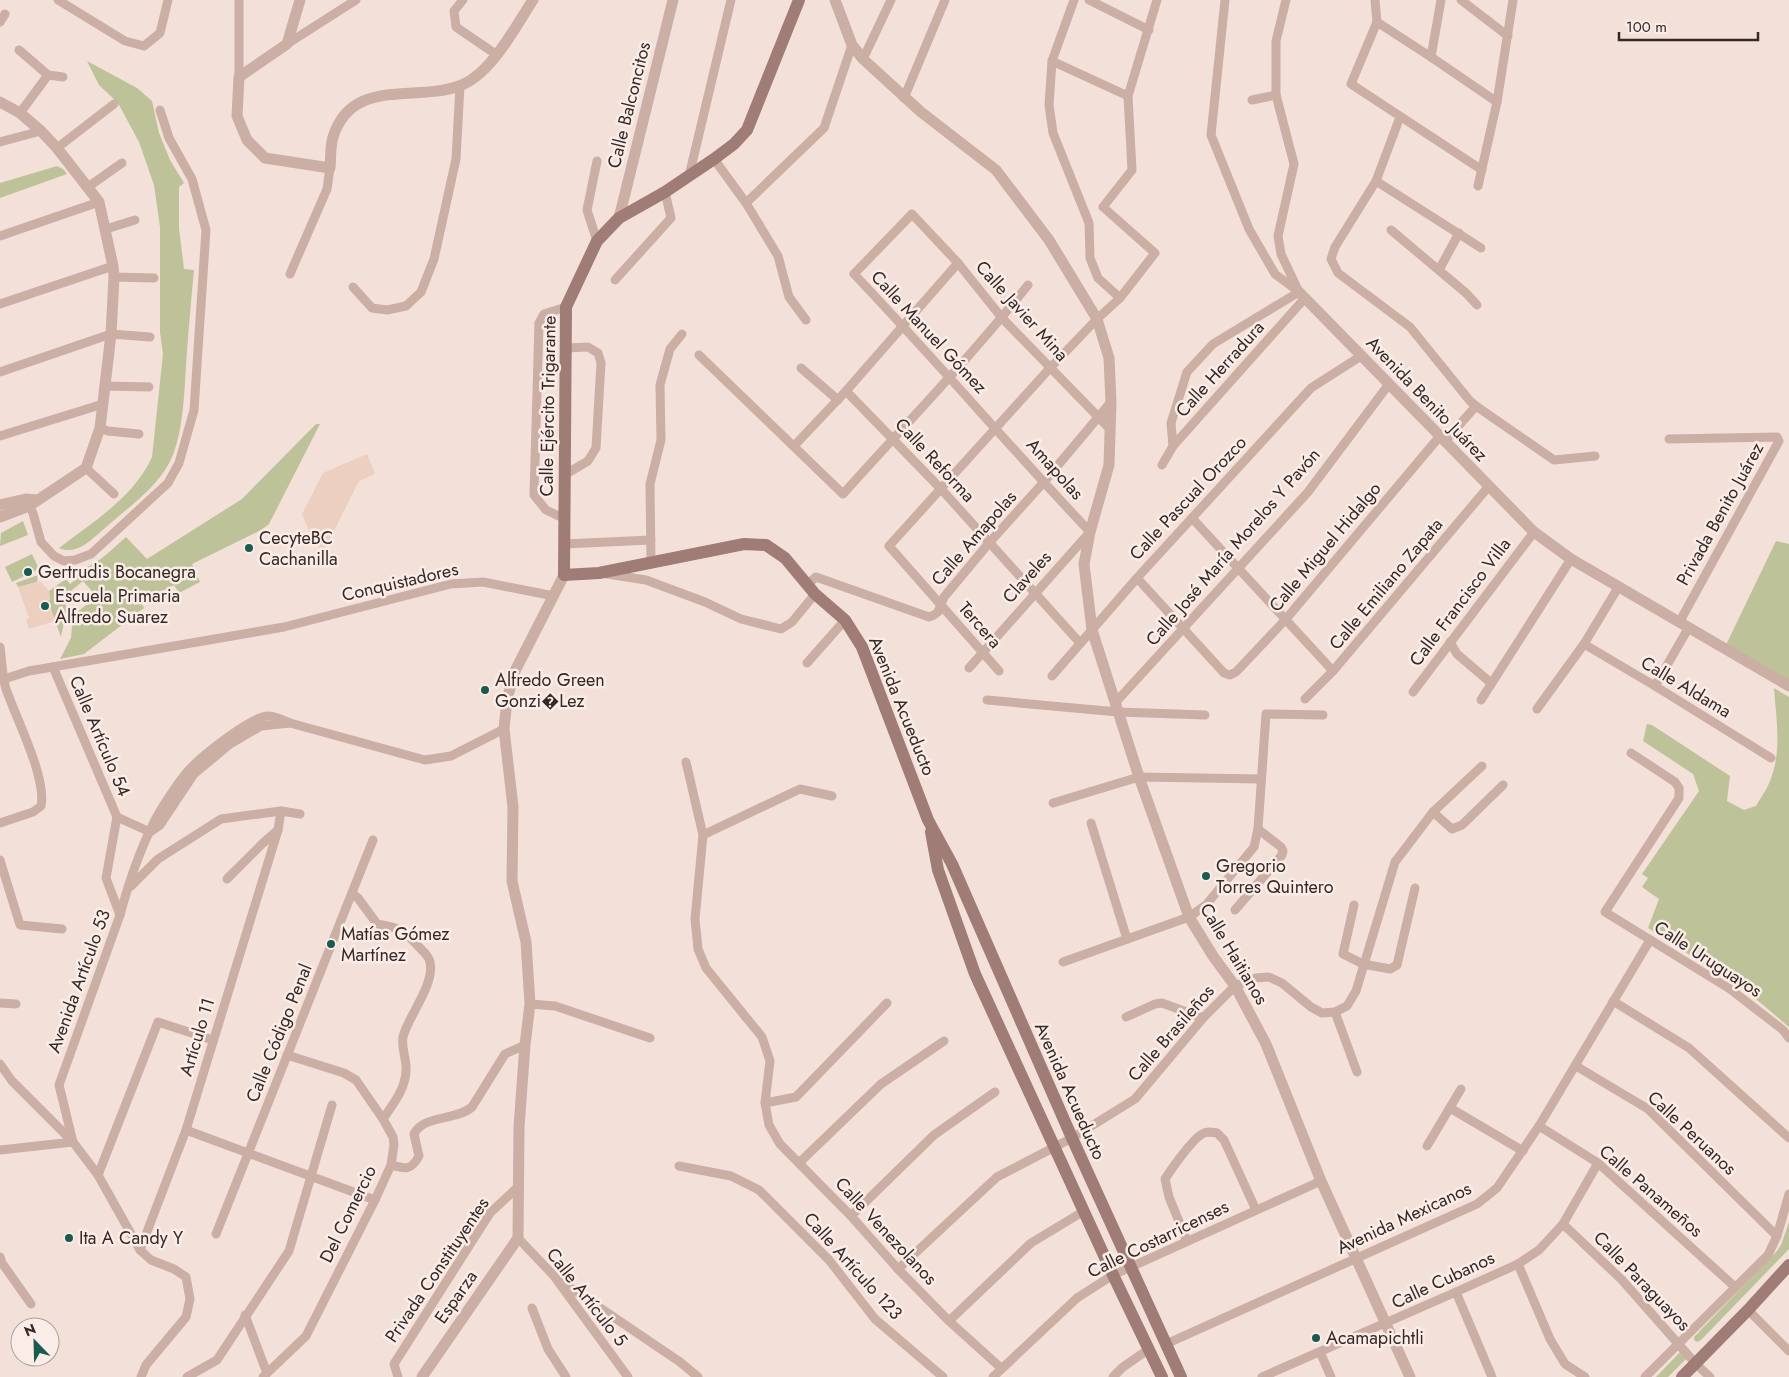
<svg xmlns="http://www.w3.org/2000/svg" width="1789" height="1377" viewBox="0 0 1789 1377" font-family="Jost,sans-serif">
  <rect width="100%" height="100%" fill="#f3e1d9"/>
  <g fill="#bdc298">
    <path d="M87,61L137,88L152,101L159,133L170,160L184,183L179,187V228L184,269L194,270C191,302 188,334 186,366C184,396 183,445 165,470C150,493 125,510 105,528C92,539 77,556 59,548C93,522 134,497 152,457L163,354L160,332V227L154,185L139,142L118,103L99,85Z"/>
    <polygon points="57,166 63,169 67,174 0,198 0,183"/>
    <path d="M316,424H320L269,524L261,530L192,564L200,582L179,593L174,585L141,602L144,608L84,654L60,659L71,638L73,615L97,597L83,581L61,599L67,607L61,637L48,601L50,600L49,591L63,581L66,579L70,584L75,580L69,571C90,573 111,550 126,537L147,559L242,499Z"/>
    <polygon points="23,521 28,535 0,546 1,533"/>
    <polygon points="1776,541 1789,544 1789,686 1724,649"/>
    <polygon points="32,554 39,569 12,582 5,567"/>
    <polygon points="38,575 37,582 18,587 16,583"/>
    <path d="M1774,688L1789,697V1027L1749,993L1648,928L1659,899L1642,887L1648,878L1642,874L1699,791L1693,774L1643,741L1647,724L1652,725L1730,776L1727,801L1744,810L1756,806C1761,797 1768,788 1771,778C1782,750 1776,718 1774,688Z"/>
    <polygon points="1789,1222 1789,1249 1701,1340 1697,1342 1694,1340 1694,1337 1777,1251 1781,1245"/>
    <polygon points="1682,1350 1686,1359 1668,1377 1656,1377"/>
  </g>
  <g fill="#eccfbf">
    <polygon points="367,454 375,474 359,481 325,549 315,545 302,514 323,473"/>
    <polygon points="40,581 49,591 50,600 48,601 55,621 29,629 26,620 29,618 18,587"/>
  </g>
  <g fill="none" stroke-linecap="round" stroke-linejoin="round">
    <g stroke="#cbaea4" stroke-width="9">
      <polyline points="58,0 125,41 144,46 160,33 168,0"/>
      <polyline points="239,0 239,77"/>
      <polyline points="463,0 454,11 456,27 497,55"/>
      <polyline points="1074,0 1052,61 1049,105 1053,133 1089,223 1090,258 1098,278 1120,298"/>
      <polyline points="1089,0 1149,30"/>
      <polyline points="1225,0 1211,135 1249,229 1275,274 1299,292"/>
      <polyline points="1286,0 1276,41 1276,95 1294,164 1278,236 1281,254 1298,290"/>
      <polyline points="1375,0 1377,22 1351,84 1482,170"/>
      <polyline points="1461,0 1508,36"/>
      <polyline points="0,22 5,14"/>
      <polyline points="1377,22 1431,57 1497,102"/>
      <polyline points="287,44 356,0"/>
      <polyline points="19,50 48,75 63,77"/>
      <polyline points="1431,57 1441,0"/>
      <polyline points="863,59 891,0"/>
      <polyline points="1052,61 1128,96"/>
      <polyline points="904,98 945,0"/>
      <polyline points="1252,100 1276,95"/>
      <polyline points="20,113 48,75"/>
      <polyline points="1400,117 1376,181 1335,247 1331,259 1338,273 1410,327 1470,401 1476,406 1554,460 1595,456"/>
      <polyline points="0,142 41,131"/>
      <polyline points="57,148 114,104"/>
      <polyline points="714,159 746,203 778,256 789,297 806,320"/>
      <polyline points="597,161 587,210 597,241"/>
      <polyline points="689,176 731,0"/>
      <polyline points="1376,181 1481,248"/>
      <polyline points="1478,186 1497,102 1513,0"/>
      <polyline points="88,187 122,163"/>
      <polyline points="746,203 824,128 852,45"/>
      <polyline points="106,229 135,220"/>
      <polyline points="1391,230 1466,293 1477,305"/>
      <polyline points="0,236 99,202"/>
      <polyline points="1439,270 1459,233"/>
      <polyline points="290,274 327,189 330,168"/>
      <polyline points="114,277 154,278"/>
      <polyline points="615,280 671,218 665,192"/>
      <polyline points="353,287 372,308 387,310 406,306 421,292 434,259 456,159 460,86"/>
      <polyline points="0,304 113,266"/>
      <path d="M699,355L843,494C905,425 970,358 1028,285"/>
      <polyline points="801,368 838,400"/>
      <polyline points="0,372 111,334 150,337"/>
      <polyline points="105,386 149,387"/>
      <polyline points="846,391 942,490 1080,643"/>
      <polyline points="100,428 108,431 139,434"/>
      <polyline points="0,436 103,404"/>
      <polyline points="1669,439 1777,437 1779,441 1680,621"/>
      <polyline points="1445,441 1476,406"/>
      <polyline points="794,446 846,391 958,263"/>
      <polyline points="1173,446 1171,423 1187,372 1213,344 1299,292"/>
      <polyline points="1162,465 1173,446 1305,298"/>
      <polyline points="86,468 114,494"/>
      <polyline points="564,475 588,461 596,448 601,363 598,353 588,347 566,348"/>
      <polyline points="27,501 33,513 41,542 54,556 64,561 75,560 91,554 168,483 179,463 194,410 206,230 192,179 169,138 160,110"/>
      <polyline points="563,518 546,510 534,495 539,323 544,314 566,307"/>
      <polyline points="1192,518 1333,671"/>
      <polyline points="564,544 651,540"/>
      <polyline points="651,564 650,484 661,440 660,385 670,349 682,334"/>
      <polyline points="607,574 646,580 705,602 741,619 781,629 792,622 815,594"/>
      <polyline points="1137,578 1224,673 1230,675 1236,672 1286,619 1440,436"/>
      <polyline points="808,584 816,577 929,617 934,615 938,612 944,597 989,543 1043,483 1111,402"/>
      <polyline points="1450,642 1457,654 1491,683"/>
      <polyline points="1584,644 1655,686 1771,758"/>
      <path d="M0,647C2,661 2,676 6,689C16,718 47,778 41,806L33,812L0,823"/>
      <polyline points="807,663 845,620"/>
      <polyline points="53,667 117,817 150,832"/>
      <path d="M969,668L1090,532C1010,447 934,358 854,274L912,214L958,263L1002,318L1110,429"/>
      <polyline points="999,671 889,546 1050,368 1097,319 1120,298 1155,253 1103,207 1132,170 1128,96 1157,0"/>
      <polyline points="1052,676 1137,578 1311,388 1361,356"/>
      <polyline points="4,679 29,671 284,627 451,584 483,582 554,596"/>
      <polyline points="1655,686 1689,627"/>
      <polyline points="1413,692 1534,532"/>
      <polyline points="1305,699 1333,671 1489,486"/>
      <polyline points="987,700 1118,712 1205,715"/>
      <polyline points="1481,700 1571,559"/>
      <polyline points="1115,703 1308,492 1389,384"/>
      <polyline points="1537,709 1584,644 1619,586"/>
      <polyline points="1631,753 1675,782 1679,788 1679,798 1605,912 1730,989 1783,1030 1789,1038"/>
      <polyline points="686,762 703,835 695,919 698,949 706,968 762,1037 770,1061 765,1103 769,1125 780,1144 851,1216 898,1269 949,1321 1001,1368"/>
      <polyline points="1053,803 1139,777 1261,779"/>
      <polyline points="1433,812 1452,829 1462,825 1503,785"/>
      <polyline points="117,817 106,878 120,915"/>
      <polyline points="1091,823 1127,939"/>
      <polyline points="150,832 160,825 194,774 230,744 261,726 290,723"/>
      <polyline points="703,835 800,789 832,796"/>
      <polyline points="0,860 20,925 62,929"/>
      <polyline points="227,879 262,844 278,830"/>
      <polyline points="131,886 158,859 221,819 281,811 300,814"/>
      <path d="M353,894L358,898L377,924C400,928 403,929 419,947C423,951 429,956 430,962C435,985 408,1016 403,1037C401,1048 407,1060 406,1071C405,1090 393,1104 383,1119"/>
      <polyline points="1354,905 1343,954 1363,964 1390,969 1397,965 1415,888"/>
      <polyline points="1235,910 1282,855 1283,851 1281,847 1258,829"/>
      <polyline points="1063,962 1189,917 1206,905 1254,847 1258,829 1266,714 1323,715"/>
      <polyline points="1613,1001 1689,1048 1789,1138"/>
      <polyline points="0,1003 16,1004"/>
      <polyline points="530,1004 555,1006 650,1038"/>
      <polyline points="1335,1012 1357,1072"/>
      <polyline points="1126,1017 1155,1004 1162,1003 1203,1018"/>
      <polyline points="0,1064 12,1081 73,1142 98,1175 140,1250 151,1260 174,1269 186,1277 190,1299 186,1317 146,1365 141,1377"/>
      <polyline points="1576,1066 1648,1109 1777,1236"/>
      <polyline points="765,1103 796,1097 887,1003"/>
      <polyline points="1450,1108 1523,1151"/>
      <polyline points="1539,1126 1598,1163 1735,1287"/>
      <polyline points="186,1130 375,1200"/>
      <path d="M73,1142L59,1085L120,915C128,885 140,850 154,822C160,810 178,782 188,771C199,758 251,716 268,716C276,716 283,720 290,723L425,760L451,756L504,729"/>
      <polyline points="1427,1146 1461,1089"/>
      <polyline points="0,1150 73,1142"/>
      <polyline points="799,1163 881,1084 944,1041"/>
      <path d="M391,1165C405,1169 411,1171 419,1156L414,1134C423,1115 456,1121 472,1107L505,1054L525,1045"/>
      <polyline points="679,1166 731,1176 759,1190 829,1260 875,1319 943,1377"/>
      <polyline points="98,1175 158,1022 213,1040"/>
      <polyline points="851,1216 934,1135 995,1092"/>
      <polyline points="1563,1224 1622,1280 1696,1364 1710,1377"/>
      <polyline points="216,1234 373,840"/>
      <polyline points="518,1238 554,1276 628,1377"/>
      <path d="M1187,1241L1169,1197L1165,1179C1172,1168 1191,1141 1202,1134C1207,1131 1211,1132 1217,1133L1224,1140L1256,1210"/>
      <polyline points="140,1250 186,1130 278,830 281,811"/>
      <polyline points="0,1257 2,1263 31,1304"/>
      <polyline points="1518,1264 1550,1339 1565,1364 1585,1377"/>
      <polyline points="898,1269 997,1177 1072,1138 1135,1099 1203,1018 1235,986 1256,978 1269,977 1282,983 1311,1007 1322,1013 1335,1012 1347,1006 1356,991 1395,862 1433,812 1482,766"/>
      <polyline points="559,1280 680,1362 698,1377"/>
      <polyline points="1456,1292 1492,1377"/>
      <polyline points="532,1308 548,1349 566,1377"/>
      <polyline points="1748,1310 1789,1351"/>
      <polyline points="245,1315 267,1373"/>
      <polyline points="949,1321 1031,1243 1084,1211"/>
      <polyline points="1166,1344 1477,1204 1497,1188 1539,1126 1650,940"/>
      <polyline points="1320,1352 1331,1377"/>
      <polyline points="187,1377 217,1360 289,1251 332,1105"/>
      <polyline points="263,1377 306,1336 375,1200 391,1165 394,1145 393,1137 383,1119 356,1080 344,1073 287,1055"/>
      <polyline points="398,1377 394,1364 490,1213 519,1186"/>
      <polyline points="993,1377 1077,1298 1113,1275 1321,1181"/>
      <polyline points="1113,1377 1123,1367 1149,1349"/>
      <polyline points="1262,1377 1456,1292 1518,1264 1539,1250 1563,1224 1598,1163"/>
      <polyline points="1645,1377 1768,1255 1777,1236 1789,1194"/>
    </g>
    <g stroke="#cbaea4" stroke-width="11">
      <path d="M300,0L287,44L239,77L237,116L247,140L265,158L330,168C331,158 330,147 333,137C352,77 415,102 459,86C491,75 515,27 533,0"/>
      <polyline points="835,0 852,45 863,59 921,112 996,170 1049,240 1097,319 1109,358 1111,402 1109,465 1090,532 1084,564 1092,630 1139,777 1189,917 1213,956 1235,986 1266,1044 1321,1181 1410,1377"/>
      <polyline points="0,102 20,113 41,131 57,148 99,202 113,266 114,277 111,334 100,428 86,468 29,506 0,517"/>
      <polyline points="619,218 673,0"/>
      <polyline points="1299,292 1534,532 1571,559 1789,686"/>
      <polyline points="0,505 26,499 37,500"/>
      <polyline points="422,1377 518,1238 519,1127 525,1045 530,1004 526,942 512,881 513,807 504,729 507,699 515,671 564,575"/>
    </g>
    <g stroke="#9f7c76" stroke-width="12">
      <polyline points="799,0 747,130 734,144 714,159 665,192 619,218 597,241 566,307 564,575 599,573 744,544 766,545 785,558 815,594 845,620 862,647 928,820 952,864 1072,1138 1181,1377"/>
      <polyline points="931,832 938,870 975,974 1113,1275 1162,1377"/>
      <polyline points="1682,1377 1748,1310 1789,1265"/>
    </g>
  </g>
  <g fill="#1a5a51" stroke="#faece6" stroke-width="2">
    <circle cx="249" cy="548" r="5"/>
    <circle cx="28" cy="572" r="5"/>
    <circle cx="45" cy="606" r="5"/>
    <circle cx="485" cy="690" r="5"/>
    <circle cx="1206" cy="876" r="5"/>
    <circle cx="331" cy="944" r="5"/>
    <circle cx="69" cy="1238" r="5"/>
    <circle cx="1316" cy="1338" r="5"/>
  </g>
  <g text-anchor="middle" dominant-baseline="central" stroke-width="5" stroke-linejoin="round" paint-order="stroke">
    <g font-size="18" fill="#362826" stroke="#faece6">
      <text transform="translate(629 105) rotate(-76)">Calle Balconcitos</text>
      <text transform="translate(1022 311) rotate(48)">Calle Javier Mina</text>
      <text transform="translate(929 332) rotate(47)">Calle Manuel Gómez</text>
      <text transform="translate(1220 369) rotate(-48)">Calle Herradura</text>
      <text transform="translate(1427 399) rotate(46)">Avenida Benito Juárez</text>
      <text transform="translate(548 406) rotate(-89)">Calle Ejército Trigarante</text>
      <text transform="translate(935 460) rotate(47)">Calle Reforma</text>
      <text transform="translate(1055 469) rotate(48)">Amapolas</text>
      <text transform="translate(1188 498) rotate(-47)">Calle Pascual Orozco</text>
      <text transform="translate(1720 514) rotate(-61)">Privada Benito Juárez</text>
      <text transform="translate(974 538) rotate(-49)">Calle Amapolas</text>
      <text transform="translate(1233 547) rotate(-49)">Calle José María Morelos Y Pavón</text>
      <text transform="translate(1325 547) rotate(-50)">Calle Miguel Hidalgo</text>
      <text transform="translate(1027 577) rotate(-48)">Claveles</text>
      <text transform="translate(400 582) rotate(-13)">Conquistadores</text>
      <text transform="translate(1386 584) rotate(-50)">Calle Emiliano Zapata</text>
      <text transform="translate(1460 602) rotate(-53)">Calle Francisco Villa</text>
      <text transform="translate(980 625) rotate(49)">Tercera</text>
      <text transform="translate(1686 687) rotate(31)">Calle Aldama</text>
      <text transform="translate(902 706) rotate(68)">Avenida Acueducto</text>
      <text transform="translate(100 736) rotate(67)">Calle Artículo 54</text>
      <text transform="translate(1234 954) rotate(59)">Calle Haitianos</text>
      <text transform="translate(1708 959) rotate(33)">Calle Uruguayos</text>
      <text transform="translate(79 981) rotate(-70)">Avenida Artículo 53</text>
      <text transform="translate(279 1033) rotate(-68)">Calle Código Penal</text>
      <text transform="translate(1171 1033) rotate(-49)">Calle Brasileños</text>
      <text transform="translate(197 1037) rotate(-73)">Artículo 11</text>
      <text transform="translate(1070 1091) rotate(66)">Avenida Acueducto</text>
      <text transform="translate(1692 1133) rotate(43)">Calle Peruanos</text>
      <text transform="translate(1651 1191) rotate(41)">Calle Panameños</text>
      <text transform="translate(348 1214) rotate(-64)">Del Comercio</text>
      <text transform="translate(1404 1218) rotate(-25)">Avenida Mexicanos</text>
      <text transform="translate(886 1231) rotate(47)">Calle Venezolanos</text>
      <text transform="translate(1158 1239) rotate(-26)">Calle Costarricenses</text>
      <text transform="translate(853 1266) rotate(48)">Calle Artículo 123</text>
      <text transform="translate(437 1270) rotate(-56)">Privada Constituyentes</text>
      <text transform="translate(1443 1280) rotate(-25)">Calle Cubanos</text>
      <text transform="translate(1642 1281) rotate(46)">Calle Paraguayos</text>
      <text transform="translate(456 1297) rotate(-55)">Esparza</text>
      <text transform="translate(587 1297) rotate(52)">Calle Artículo 5</text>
    </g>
    <g font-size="18" fill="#362826" stroke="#faece6" text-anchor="start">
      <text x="259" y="538">CecyteBC<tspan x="259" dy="21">Cachanilla</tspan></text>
      <text x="38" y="572">Gertrudis Bocanegra</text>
      <text x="55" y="596">Escuela Primaria<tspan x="55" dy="21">Alfredo Suarez</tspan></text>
      <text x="495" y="680">Alfredo Green<tspan x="495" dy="21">Gonzi�Lez</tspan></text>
      <text x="1216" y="866">Gregorio<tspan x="1216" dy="21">Torres Quintero</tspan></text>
      <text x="341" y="934">Matías Gómez<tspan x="341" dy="21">Martínez</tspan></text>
      <text x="79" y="1238">Ita A Candy Y</text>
      <text x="1326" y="1338">Acamapichtli</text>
    </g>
  </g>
  <g transform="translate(35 1342) rotate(337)"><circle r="24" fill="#faece6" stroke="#ac9e99"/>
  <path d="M0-4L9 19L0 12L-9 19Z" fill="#1a5a51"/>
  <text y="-8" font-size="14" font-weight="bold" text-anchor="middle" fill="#362826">N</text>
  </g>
  <path d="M1619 32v8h139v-8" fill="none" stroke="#362826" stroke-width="2.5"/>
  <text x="1626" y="32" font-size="15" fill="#362826" stroke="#faece6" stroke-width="4" paint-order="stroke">100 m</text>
</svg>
